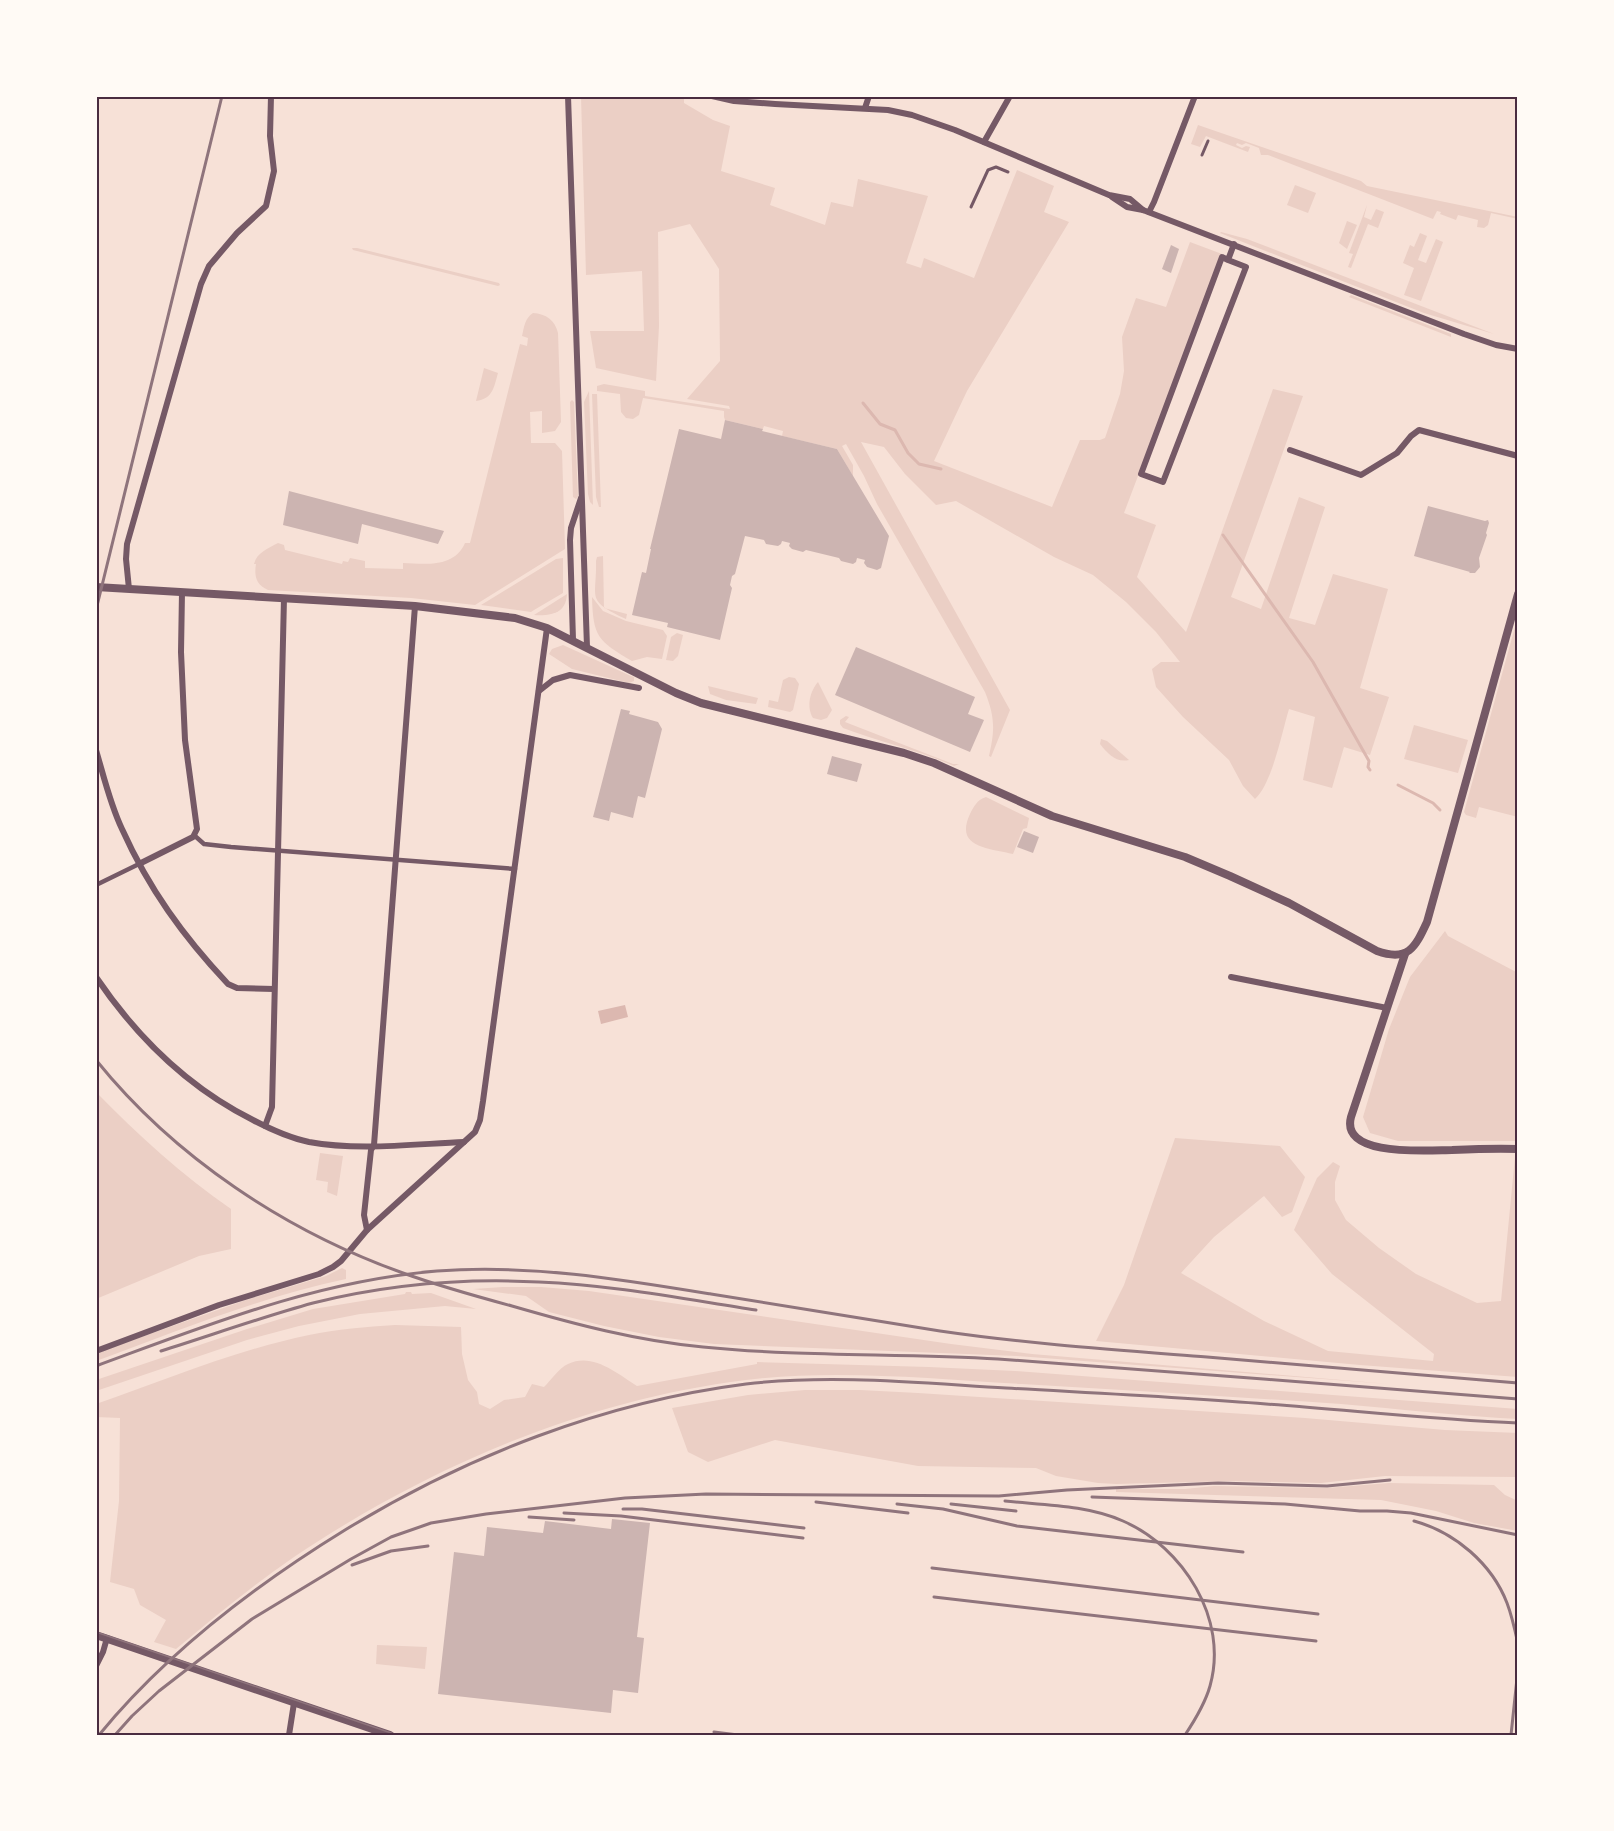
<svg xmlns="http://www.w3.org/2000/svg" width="1614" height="1831" viewBox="0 0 1614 1831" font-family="Merriweather,serif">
  <rect width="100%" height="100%" fill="#f7e1d7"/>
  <g fill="#ebcfc5">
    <path d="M581,96H684V103L713,120L730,126L721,171L775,188L770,205L825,225L831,202L853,207L858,179L928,196L906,263L921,268L924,258L974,278L1017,170L1054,186L1044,212L1069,222L967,391L934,461L1052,507L1080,440H1100L1105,438L1120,394L1124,371L1122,337L1136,298L1166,307L1190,242L1222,254L1124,513L1156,525L1137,577L1186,632L1273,389L1303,396L1231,597L1261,609L1299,497L1325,507L1289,618L1315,625L1333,574L1388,589L1360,688L1389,697L1370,755L1344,747L1332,788L1303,780L1315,717L1289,709C1282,732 1272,784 1255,799L1243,786L1229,760L1183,717L1156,687L1152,669L1161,662H1180L1156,632L1126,602L1093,575L1054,557L956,501L936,505L905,474L884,447L861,442L1010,710L991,757L989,756C995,730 995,717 985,692L877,504L864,476L846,444L842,446L853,465V476L837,449L782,436L783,431L764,426L762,431L763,429L725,420L724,417V411L643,398L639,415L633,419L626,418L621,412L620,394L597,391V386L604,384L645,391V396L730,409L729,406L687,399L720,361L719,269L690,224L658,232L659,326L656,381L596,368L590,331H644L642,271L586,275Z"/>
    <polygon points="1198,125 1361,181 1367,186 1518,217 1518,219 1491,213 1488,225 1484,228 1477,227 1478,220 1458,215 1456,220 1440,214 1441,212 1437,211 1433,219 1268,155 1261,155 1259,148 1246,143 1242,145 1237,143 1236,145 1242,148 1246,146 1250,147 1248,152 1206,136 1200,147 1191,144"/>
    <polygon points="1295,185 1316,193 1308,213 1287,205"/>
    <polygon points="1367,205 1364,217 1371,220 1376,209 1384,212 1378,228 1368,224 1351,268 1348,267 1353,254 1349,253"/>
    <polygon points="1347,221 1357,225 1347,249 1339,243"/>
    <polygon points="1221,232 1247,239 1494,334 1424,313 1220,233"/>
    <polygon points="1420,233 1427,236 1418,260 1426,263 1436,239 1443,242 1421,301 1404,295 1414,268 1403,263 1410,245 1414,247"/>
    <polygon points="352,248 357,248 499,283 500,285 498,286 353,250"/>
    <polygon points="1351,295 1451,334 1451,337 1349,297"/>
    <path d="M533,313C546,314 555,320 558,333L561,422L555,431L542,433V411L530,412L531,443H555L562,451L565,549L475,605L411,598L268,590C256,585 254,576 256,564H254C257,552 269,548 278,543L284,545L285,550L342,564L343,561L348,562L350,558L365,561V568L403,569V563C426,564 454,568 465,543H470L520,344L527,346L528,338L522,336C524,327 525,318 533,313Z"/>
    <path d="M484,368L498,373C494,387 493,399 476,401Z"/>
    <polygon points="589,391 593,505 590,502 588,494 584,402"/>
    <polygon points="592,394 597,394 601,507 599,507 596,497"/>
    <polygon points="572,400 574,402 578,497 576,499 573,497 570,402"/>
    <path d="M603,556L604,608L627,614L626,619C585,600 597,599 596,561L597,557Z"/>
    <polygon points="563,558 563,593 534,610 531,612 481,605 556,559"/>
    <path d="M567,594C566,614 550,616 534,615Z"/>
    <path d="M592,597L603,611L626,621L663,630L667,636L662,659L647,657L632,661C598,641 593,637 592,597Z"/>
    <polygon points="1518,616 1518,817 1479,807 1476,818 1466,815 1464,812"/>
    <polygon points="677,633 683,635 678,656 673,661 666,660 671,637"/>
    <polygon points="563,645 631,676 634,677 634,681 629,683 572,669 549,654 552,649"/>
    <polygon points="789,677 795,678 799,684 793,710 790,712 768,707 769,700 778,702 783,680"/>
    <path d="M818,682L832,710L827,718L821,720L813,718C806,707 810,691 818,682Z"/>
    <polygon points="708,686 758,698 756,704 726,700 710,694"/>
    <path d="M846,716L849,717L845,722L953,764H959L954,766C918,750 880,742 843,728L840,724V720Z"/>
    <polygon points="1414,725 1468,740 1458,773 1404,759"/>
    <path d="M1101,739L1107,741L1129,760C1116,763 1108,754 1100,744Z"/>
    <path d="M986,797L1029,818L1027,828L1023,829L1013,854C989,848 954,848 970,814C974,806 977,800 986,797Z"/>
    <polygon points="1445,931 1448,936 1518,973 1518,1141 1398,1141 1370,1133 1363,1117 1389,1029 1410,977"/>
    <path d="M96,1092C138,1135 182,1175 231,1209V1249L199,1256L96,1299Z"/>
    <polygon points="1175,1138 1280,1146 1305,1177 1292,1212 1282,1217 1264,1196 1214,1237 1181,1273 1264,1321 1328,1351 1433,1361 1434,1354 1332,1274 1294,1230 1317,1178 1333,1162 1340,1166 1335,1182 1335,1200 1346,1220 1379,1248 1416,1274 1477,1303 1501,1301 1515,1157 1518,1153 1518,1377 1360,1365 1096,1341 1124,1285"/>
    <polygon points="320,1153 343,1156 337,1196 327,1192 328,1182 316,1180"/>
    <path d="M342,1268L346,1270V1279C260,1297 178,1331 96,1361V1353L246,1300L326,1276Z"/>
    <polygon points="503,1287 541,1287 589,1291 951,1344 1032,1354 1389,1384 1017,1356 714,1344 659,1337 604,1326 549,1312 526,1296 473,1289"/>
    <polygon points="406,1292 411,1292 412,1294 431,1293 476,1309 445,1306 360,1314 299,1326 247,1340 96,1391 96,1380 247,1329 313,1309 405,1294"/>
    <path d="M395,1325L461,1327L462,1354L468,1380L477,1392L479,1404L490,1409L504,1400L525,1397L532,1384L544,1387C551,1380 559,1368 568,1364C592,1352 617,1373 637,1386L757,1364V1362L929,1367L1015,1371L1518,1409V1419C1459,1416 1400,1409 1341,1404C1235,1397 1129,1390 1022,1384C931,1379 837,1369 746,1380C584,1400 428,1467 294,1557C253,1585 214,1617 176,1649L154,1642L166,1620L140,1605L134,1589L110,1582L119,1501L120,1418L96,1417V1404C166,1380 236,1350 309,1335C337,1329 366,1327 395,1325Z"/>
    <polygon points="805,1390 860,1390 918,1393 1305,1418 1445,1430 1518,1433 1518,1477 1385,1476 1321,1483 1232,1481 1116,1484 1098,1483 1056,1476 1036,1468 918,1466 775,1440 708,1462 688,1452 672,1408 748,1395"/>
    <polygon points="1389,1483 1494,1485 1505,1495 1518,1501 1518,1531 1474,1523 1436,1511 1381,1500 1116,1492 1116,1489 1185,1489 1214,1486 1327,1488"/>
    <polygon points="377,1645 427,1647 425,1669 376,1664"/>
  </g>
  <polygon fill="#dcb8b0" points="625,1005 628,1017 601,1024 598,1011"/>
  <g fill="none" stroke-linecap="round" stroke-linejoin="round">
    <g stroke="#dcb8b0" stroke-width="3">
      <polyline points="863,403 880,424 895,430 908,453 919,464 941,469"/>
      <polyline points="1223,535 1313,662 1369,761 1368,767 1370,770"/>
      <polyline points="1398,785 1433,803 1440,810"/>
    </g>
  </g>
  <g fill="#ccb4b1">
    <polygon points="1171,245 1179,249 1171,273 1162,269"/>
    <polygon points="725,420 763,429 762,431 837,449 889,536 881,568 877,570 867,567 864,563 865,560 857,558 856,562 853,564 841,561 839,558 806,550 803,552 792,549 789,546 790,543 782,541 781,544 778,546 766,544 764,540 745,536 735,574 732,576 730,585 732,588 720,640 667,627 668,623 632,615 642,572 646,573 651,549 650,549 679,429 721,439"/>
    <polygon points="289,491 369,512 444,531 438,544 362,524 358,544 283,525"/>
    <polygon points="1428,506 1485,521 1488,520 1489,523 1486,533 1487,535 1479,558 1480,567 1475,573 1469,573 1470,572 1414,556"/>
    <polygon points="856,647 975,697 968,714 984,720 970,752 835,695"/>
    <polygon points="621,709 630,711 629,714 658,722 662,729 645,798 638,796 633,818 611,812 609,821 593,817"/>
    <polygon points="832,756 862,764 857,782 827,774"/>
    <polygon points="1024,831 1039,837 1033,853 1017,847"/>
    <polygon points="612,1519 650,1523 637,1637 644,1638 638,1693 613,1690 611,1713 438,1694 454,1552 484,1556 487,1527 543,1533 545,1521 611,1529"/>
  </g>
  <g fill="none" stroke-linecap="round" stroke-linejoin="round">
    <g stroke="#755966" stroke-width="3">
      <polyline points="1202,155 1208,141"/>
      <polyline points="971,207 988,170 996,167 1008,172"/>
    </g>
    <g stroke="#755966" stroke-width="4.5">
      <polyline points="195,836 204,844 231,847 515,869"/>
      <polyline points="96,885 139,864"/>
    </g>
    <g stroke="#755966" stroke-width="6">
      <polyline points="568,96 587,647"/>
      <polyline points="712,96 734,101 775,104 888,110 912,115 955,130 1109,195 1130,199 1143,210"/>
      <polyline points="865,108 869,96"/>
      <polyline points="984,142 1010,96"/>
      <polyline points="1112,197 1127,207 1143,210 1464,334 1496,345 1518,349"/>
      <polyline points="1149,212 1154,202 1195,96"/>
      <polyline points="1228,260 1246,267 1163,482 1141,474 1222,257 1228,260 1234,244"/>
      <polyline points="1290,450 1361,475 1397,453 1411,436 1419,430 1518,456"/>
      <polyline points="129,589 126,559 127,544 201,284 209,266 237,233 266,206 274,171 270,136 271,96"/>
      <polyline points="573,640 570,540 571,528 581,498"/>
      <polyline points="539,691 553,680 570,675 639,688"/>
      <path d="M96,750C104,777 110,804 122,829C149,889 183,936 228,984L237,988L274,989"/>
      <polyline points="139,864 193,837 197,829 185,740 181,652 182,592"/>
      <path d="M96,977C136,1036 189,1088 253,1120C270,1129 290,1138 309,1142C358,1151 415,1144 464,1142"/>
      <polyline points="1231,977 1387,1008"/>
      <polyline points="265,1126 272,1107 284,598"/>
      <polyline points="367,1230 364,1215 371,1150 374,1145 415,606"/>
      <polyline points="96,1351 219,1305 319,1274 333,1267 341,1261 367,1230 475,1132 480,1120 483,1101 547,628"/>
      <polyline points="96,1666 103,1652 107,1638"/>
      <polyline points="289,1735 294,1703"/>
    </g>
    <g stroke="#755966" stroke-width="8">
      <path d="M96,587L415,606L515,618L547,628L676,693L701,703L904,753L934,763L1052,816L1185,857L1230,876L1289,903L1377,951C1408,962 1415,948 1427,922L1518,594"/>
      <path d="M1405,954L1351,1117C1340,1158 1430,1150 1452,1150C1474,1149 1496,1148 1518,1149"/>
      <polyline points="96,1635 390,1735"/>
    </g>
    <polyline stroke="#8f747c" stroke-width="1.5" points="96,1632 397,1735"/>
    <g stroke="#8f747c" stroke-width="3">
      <polyline points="96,610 222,96"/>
      <path d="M96,1060C175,1158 286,1231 403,1273C439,1286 475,1296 512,1306C574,1324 638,1341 703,1347C801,1357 900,1353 998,1359C1171,1371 1345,1386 1518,1399"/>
      <path d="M161,1351C212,1335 262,1317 313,1303C386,1285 465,1278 539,1282C612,1285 684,1299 756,1310"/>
      <path d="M96,1366C208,1325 316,1281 437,1271C530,1264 620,1279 711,1294C787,1306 864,1319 940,1331C1029,1344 1118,1350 1207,1357C1311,1366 1414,1374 1518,1383"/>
      <polyline points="1092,1497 1285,1504 1360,1511 1387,1511 1411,1513 1518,1535"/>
      <path d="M1005,1501C1044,1505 1087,1505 1123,1521C1183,1547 1229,1619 1210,1686C1205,1704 1195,1720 1185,1735"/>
      <polyline points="816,1502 908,1513"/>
      <polyline points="897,1504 943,1509 1017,1526 1243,1552"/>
      <polyline points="951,1504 1016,1511"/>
      <polyline points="623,1509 642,1509 804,1528"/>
      <polyline points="564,1513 621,1516 803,1538"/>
      <polyline points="529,1517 574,1520"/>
      <path d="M1414,1521C1455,1532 1492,1564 1507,1603C1512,1616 1515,1630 1518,1644"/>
      <polyline points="352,1565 391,1551 428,1546"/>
      <polyline points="932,1568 1318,1614"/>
      <polyline points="934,1597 1316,1641"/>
      <polyline points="714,1732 738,1735"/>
      <path d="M99,1735C167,1652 254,1586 345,1530C466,1456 605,1402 746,1384C832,1374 920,1383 1006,1388C1093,1393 1179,1397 1266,1404C1350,1410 1434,1420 1518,1423"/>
      <polyline points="115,1735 132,1716 159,1691 252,1619 351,1559 391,1537 431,1523 486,1514 625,1498 706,1494 999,1496 1067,1490 1218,1483 1327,1486 1390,1480"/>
      <polyline points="1511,1735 1518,1669"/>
    </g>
  </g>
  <rect width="1614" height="1831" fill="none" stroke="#fffaf5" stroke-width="195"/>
  <rect x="98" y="98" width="1418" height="1636" fill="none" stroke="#4a2c40" stroke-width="2"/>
</svg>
